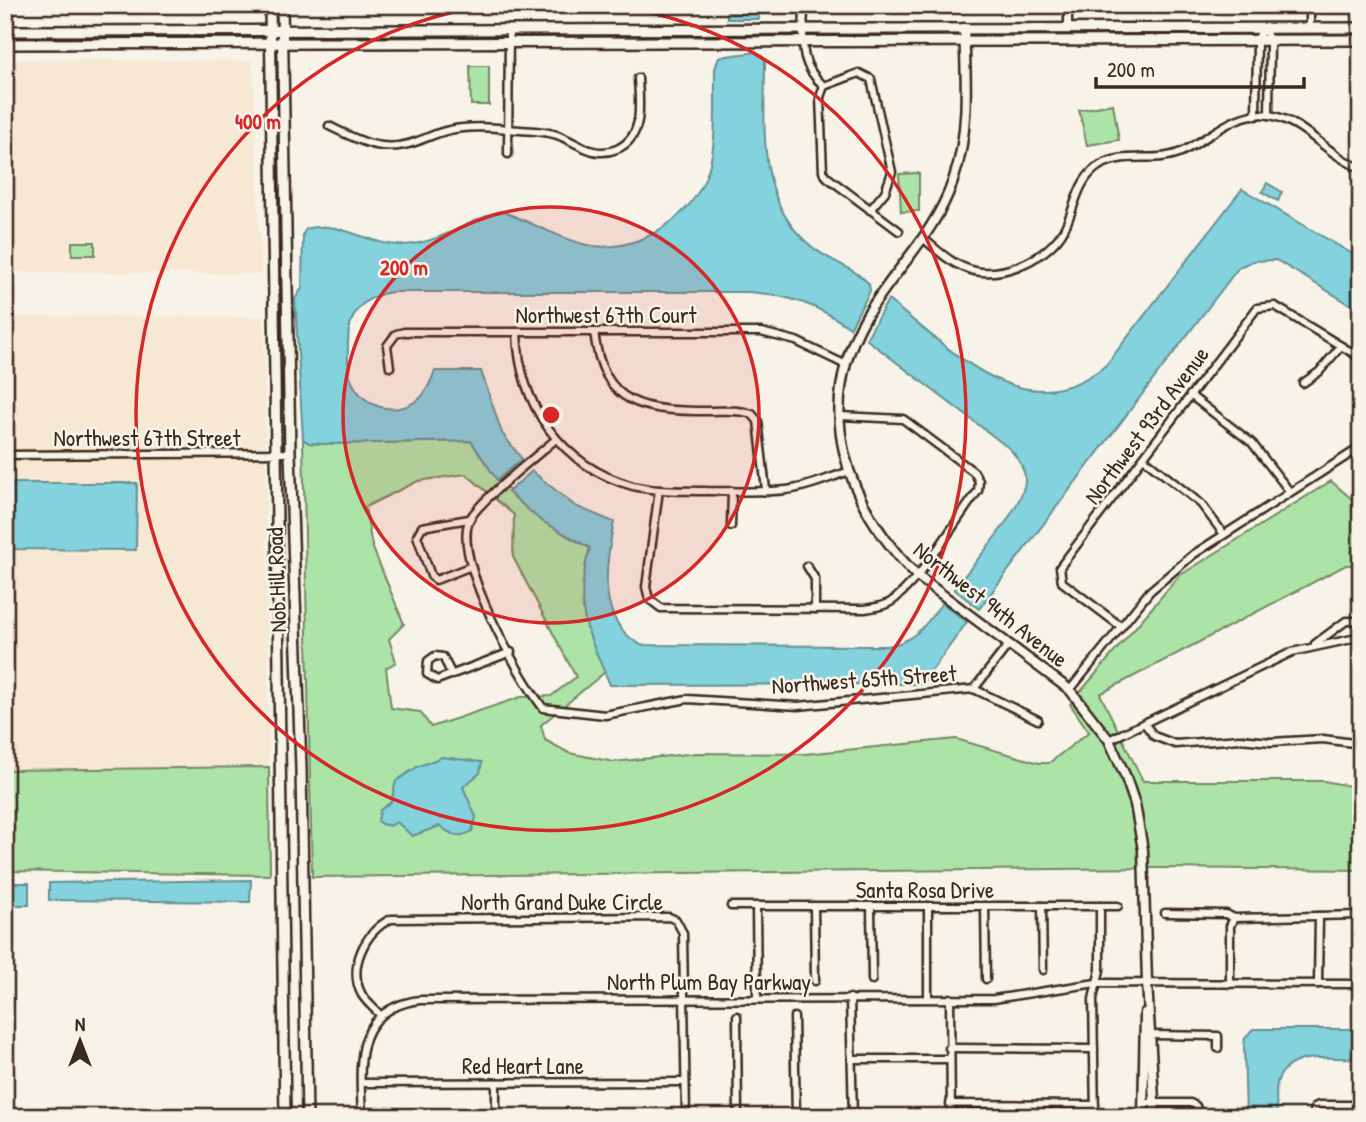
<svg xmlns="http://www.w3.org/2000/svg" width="1366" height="1122" viewBox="0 0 1366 1122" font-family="'Patrick Hand',sans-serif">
  <rect width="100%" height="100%" fill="#f7f3e8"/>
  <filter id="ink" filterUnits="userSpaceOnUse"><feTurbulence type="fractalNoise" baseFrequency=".0143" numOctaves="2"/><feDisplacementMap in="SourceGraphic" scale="14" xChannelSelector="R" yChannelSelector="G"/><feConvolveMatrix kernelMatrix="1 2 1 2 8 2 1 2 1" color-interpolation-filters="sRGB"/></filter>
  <g filter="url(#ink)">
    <g fill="#f7e8d4">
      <polygon points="5,59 253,61 261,274 5,272"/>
      <polygon points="32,316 264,317 269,767 5,770 5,317"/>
    </g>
    <g fill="#ace4a8" stroke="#748763" stroke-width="2" fill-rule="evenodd">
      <polygon points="470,66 489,66 489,105 471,105"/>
      <polygon points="1113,104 1119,140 1087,145 1079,110"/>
      <polygon points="919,173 919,211 901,212 899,174"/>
      <rect x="72" y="242" width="23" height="13"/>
      <path d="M303,439L309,443L326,444L471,441C502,490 538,523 590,548C577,588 589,634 605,672L541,725L545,740L569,753L614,762L697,753L805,754L956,739L1039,763H1049L1089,732L1070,704L1179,576L1331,481L1361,507V565H1346L1100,694L1143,781H1324L1361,788V870L1156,868L312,877ZM466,474L514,515L513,557L576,677L551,696L521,697L431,727L420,712L391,708L386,668L396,662L389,639L404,624L372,546L365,507L418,481Z"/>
      <polygon points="269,767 270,875 5,871 5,770"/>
    </g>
    <g fill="#83d2de" stroke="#668f91" stroke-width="2">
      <rect x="727" y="5" width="32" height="14"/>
      <path d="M757,52L765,60C765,124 755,201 811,246C828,261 854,267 869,284L870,291L850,328C818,305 789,295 749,292H392C362,297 348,313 348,343C348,354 347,365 350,376C359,406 393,419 419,399C427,393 431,380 435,371H481L502,433L522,459L497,480L471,441L326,444L309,443L303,439L295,299L302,288L303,234L306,229C340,219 369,246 403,245C438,244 469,220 501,211C529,221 558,238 587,245C609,250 634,244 654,233C724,193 714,139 715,69L719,57Z"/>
      <polygon points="1267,183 1282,192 1278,201 1262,192"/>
      <path d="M1242,189L1361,259V311L1276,260L1253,261L1239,267L979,609L954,589C971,566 1027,505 1025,478C1024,466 1017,457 1010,449L866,339L888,300C953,350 1024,432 1106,365Z"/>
      <path d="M532,471L575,506L614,522C606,564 595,621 641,645L888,646C915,642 927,623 942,603L967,622L922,684L610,685C587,630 572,608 590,548L540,520L508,492Z"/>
      <polygon points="5,483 137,483 136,550 5,549"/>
      <path d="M442,757L482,762L480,773L463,787L476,817L472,831C460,839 451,835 440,826L412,836L397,822L390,826L381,824L378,821L380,810L391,802L396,781L417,767Z"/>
      <polygon points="251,880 250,902 49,900 49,883"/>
      <rect x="5" y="883" width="24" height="22"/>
      <path d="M1253,1029H1361V1059C1334,1059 1287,1049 1277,1083C1275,1093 1277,1107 1277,1117H1246L1244,1046L1245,1038Z"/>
    </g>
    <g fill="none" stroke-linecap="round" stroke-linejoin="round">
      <defs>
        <g id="minor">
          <path d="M804,5C804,39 796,62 824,86"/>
          <polyline points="1068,5 1068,28"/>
          <polyline points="1310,5 1310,28"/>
          <polyline points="1263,28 1270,40 1269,115"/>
          <polyline points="1256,116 1257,40 1263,28"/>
          <path d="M329,126C358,140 382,154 415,142C427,138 438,132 450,130C472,125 497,128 520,130C532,131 545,131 557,135C577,142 593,159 617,149C645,137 639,103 638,78"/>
          <polyline points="508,154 509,30"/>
          <polyline points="870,210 885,192 892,172 871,79 859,73 824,86 820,97 823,172 827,177 899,231"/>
          <path d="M924,239C936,249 948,261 963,267C995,282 1043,262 1062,233C1075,212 1075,184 1096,168C1122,149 1156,165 1183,151C1210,138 1237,109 1270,115C1306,122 1327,156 1361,168"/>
          <path d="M517,332C519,405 561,466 633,486C657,492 682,490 707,491C733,491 760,493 786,490C807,488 828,478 847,472"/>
          <path d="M594,332C603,407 644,411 709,411C723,411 738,409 752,414L758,421L766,490"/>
          <polyline points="390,367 387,346 396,334 404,332 761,332 796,341 846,365"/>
          <polyline points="1303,383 1319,372 1341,346"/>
          <polyline points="1190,395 1252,443 1290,492"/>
          <path d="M556,439C538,455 476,503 469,521C453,560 518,675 543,708L605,715L687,699L798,706L974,689L1038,720"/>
          <polyline points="5,455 290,453"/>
          <polyline points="1143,458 1201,504 1223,533"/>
          <path d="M659,490L646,587L649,599L661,608L865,609C877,607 887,606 896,598C927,571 953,524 978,491L979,481L974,472L903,419L840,416"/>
          <polyline points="469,519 422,527 417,536 431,576 436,580 469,567"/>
          <polyline points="731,526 732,491"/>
          <polyline points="807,566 815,579 815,609"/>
          <polyline points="1119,625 1062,582 1060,567 1257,308 1275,306 1361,358"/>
          <polyline points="1315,644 1346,621 1361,621"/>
          <polyline points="452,675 443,657 435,656 428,661 427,674 437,680 511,652"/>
          <polyline points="974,689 1009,644"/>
          <polyline points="1070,690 1150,591 1194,554 1361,447"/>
          <polyline points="1144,723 1154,736 1175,744 1240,739 1271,742 1323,739 1361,744"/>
          <polyline points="1109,740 1292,652 1361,637"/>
          <polyline points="731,906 1118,906"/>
          <polyline points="756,906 757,998"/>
          <polyline points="814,906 815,981"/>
          <polyline points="871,906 872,980"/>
          <polyline points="985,906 986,979"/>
          <polyline points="1042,906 1043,970"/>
          <polyline points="1165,913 1226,914 1234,918 1361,915"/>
          <polyline points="1230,984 1230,926 1234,918"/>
          <polyline points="1318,984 1319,916"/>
          <polyline points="850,998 853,1117"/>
          <polyline points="928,998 928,906"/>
          <polyline points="950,998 951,1117"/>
          <path d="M381,1016C375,1009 367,1003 362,995C347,968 365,931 391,919L669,917L676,920L683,933L686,1117"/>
          <polyline points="737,1016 738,1117"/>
          <polyline points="794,1017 796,1117"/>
          <polyline points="1151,1035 1218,1036 1218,1048"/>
          <polyline points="949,1048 1094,1049"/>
          <polyline points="852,1059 949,1059"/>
          <polyline points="361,1083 685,1082"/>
          <polyline points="496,1083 496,1117"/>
          <polyline points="1143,1103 1190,1103 1196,1106 1200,1117"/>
          <polyline points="950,1104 1095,1105"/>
          <path d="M362,1117C360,1065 352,1010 419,1000L994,999L1096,983L1361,984"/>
          <polyline points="865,1117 951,1116"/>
          <polyline points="1095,1117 1093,999 1100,970 1100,906"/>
          <polyline points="1313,1117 1315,1107 1319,1105 1361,1105"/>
        </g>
        <g id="tertiary">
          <path d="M964,28C966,78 970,133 953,181C935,234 895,269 867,315C812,409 845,502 916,575L1070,690L1109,740L1125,775L1135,804L1143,850L1147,982L1155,1117"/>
          <polyline points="1143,1117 1145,1013"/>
        </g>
        <g id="secondary">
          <polyline points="270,5 285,1117"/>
          <polyline points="282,5 290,453 301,768 307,1117"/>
          <polyline points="5,31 1361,28"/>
          <polyline points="5,44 1361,40"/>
        </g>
      </defs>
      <use href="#minor" stroke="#3b2a1e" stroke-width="11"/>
      <use href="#tertiary" stroke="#3b2a1e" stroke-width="13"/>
      <use href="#secondary" stroke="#3b2a1e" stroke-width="14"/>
      <use href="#minor" stroke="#f7f3e8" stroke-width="6"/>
      <use href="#tertiary" stroke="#f7f3e8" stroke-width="8"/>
      <use href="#secondary" stroke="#f7f3e8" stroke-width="9"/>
    </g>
  </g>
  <circle cx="551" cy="415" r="208" fill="#d62828" fill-opacity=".12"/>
  <g fill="none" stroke="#d62828" stroke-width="3.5">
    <circle cx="551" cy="415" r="208"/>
    <path d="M619 6A415 415 0 1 1 483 6"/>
  </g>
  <g text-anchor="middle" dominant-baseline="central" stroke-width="5" stroke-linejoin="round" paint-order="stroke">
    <g font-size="23" fill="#3b2a1e" stroke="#f7f3e8">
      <text x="606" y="314">Northwest 67th Court</text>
      <text transform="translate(1146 425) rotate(-53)">Northwest 93rd Avenue</text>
      <text x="147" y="437">Northwest 67th Street</text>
      <text transform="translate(276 580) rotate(-92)">Nob Hill Road</text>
      <text transform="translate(991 604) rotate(38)">Northwest 94th Avenue</text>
      <text transform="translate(864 679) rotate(-4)">Northwest 65th Street</text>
      <text x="925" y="889">Santa Rosa Drive</text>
      <text x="562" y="901">North Grand Duke Circle</text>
      <text x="709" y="981">North Plum Bay Parkway</text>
      <text x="523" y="1065">Red Heart Lane</text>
    </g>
  </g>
  <circle cx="551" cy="415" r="10" fill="#d62828" stroke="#f7f3e8" stroke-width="3.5"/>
  <g font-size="21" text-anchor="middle" font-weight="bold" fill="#d62828" stroke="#f7f3e8" stroke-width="5" stroke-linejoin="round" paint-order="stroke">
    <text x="258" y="129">400 m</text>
    <text x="404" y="275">200 m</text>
  </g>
  <rect width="1366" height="1122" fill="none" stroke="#f7f3e8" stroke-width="28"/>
  <rect x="14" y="14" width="1338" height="1094" fill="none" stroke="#3b2a1e" stroke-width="2.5" filter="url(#ink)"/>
  <g transform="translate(80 1041)" stroke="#f7f3e8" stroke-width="5" paint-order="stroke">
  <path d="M0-5L12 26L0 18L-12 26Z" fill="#3b2a1e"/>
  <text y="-10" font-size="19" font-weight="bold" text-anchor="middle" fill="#3b2a1e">N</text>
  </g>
  <path d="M1096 77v10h208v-10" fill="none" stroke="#3b2a1e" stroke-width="3.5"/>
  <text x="1107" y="77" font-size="21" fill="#3b2a1e" stroke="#f7f3e8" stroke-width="5" paint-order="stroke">200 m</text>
</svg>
